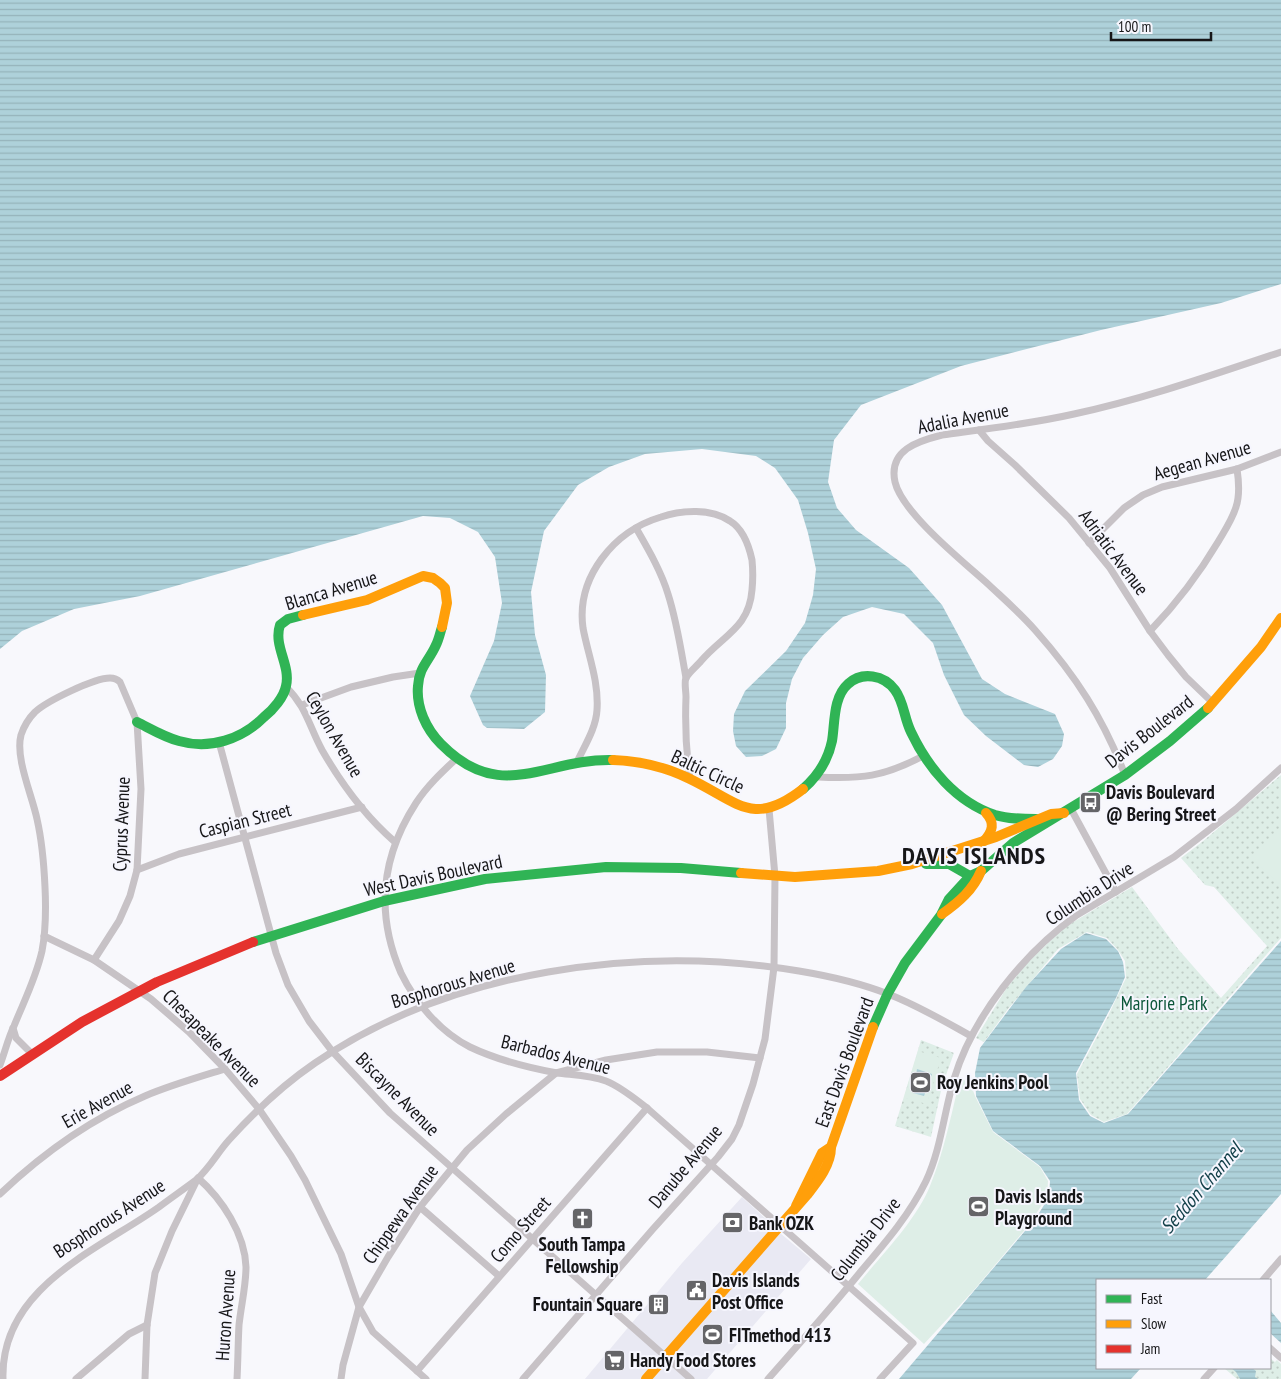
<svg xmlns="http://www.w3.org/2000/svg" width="1281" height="1379" viewBox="0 0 1281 1379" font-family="'PT Sans Narrow',sans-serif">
  <defs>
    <pattern id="park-dots" width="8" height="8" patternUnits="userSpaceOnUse" patternTransform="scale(1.25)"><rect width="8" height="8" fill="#deeee7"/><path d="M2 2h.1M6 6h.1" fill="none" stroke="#becbc5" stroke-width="1.8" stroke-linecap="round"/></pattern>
    <pattern id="water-rules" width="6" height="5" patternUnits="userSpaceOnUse" patternTransform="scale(1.25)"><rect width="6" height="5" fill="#aed1da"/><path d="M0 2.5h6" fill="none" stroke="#95b3ba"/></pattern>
  </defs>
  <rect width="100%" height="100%" fill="#f8f8fc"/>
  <polygon fill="#e9e9f3" points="742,1197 767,1220 780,1233 811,1259 707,1379 585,1379 682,1263"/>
  <g fill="url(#park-dots)">
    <polygon points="1281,775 1281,938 1127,1114 1104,1122 1091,1115 1080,1099 1077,1074 1108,1016 1126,978 1125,961 1118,950 1107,938 1087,932 1058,949 1008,1009 984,1042 976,1038 1006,989 1027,963 1065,927 1132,887 1178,949 1221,998 1267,946 1214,887 1205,885 1181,858 1202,842"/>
    <polygon points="921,1040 954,1053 942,1086 931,1137 895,1126"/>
    <polygon points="1270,1358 1275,1362 1277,1360 1281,1364 1281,1379 1237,1379 1224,1368 1270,1368"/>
  </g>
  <g fill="#deeee7">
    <polygon points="1277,834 1281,834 1281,885 1254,861 1255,857"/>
    <polygon points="918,1051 941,1058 927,1104 904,1098"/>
    <path d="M960,1079L970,1082L975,1096L993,1132L1040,1167L1048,1181L1047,1197L1028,1226L974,1290L924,1344L858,1284C881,1256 917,1219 930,1186C944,1152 951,1115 960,1079Z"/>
  </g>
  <g fill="url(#water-rules)">
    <polygon points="0,0 1281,0 1281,284 1221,303 1101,330 961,366 861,405 834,440 828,482 837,508 856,530 909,568 942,605 982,679 1005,694 1055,714 1064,734 1062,746 1053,759 1038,767 1024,765 986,736 964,715 944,675 933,643 904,614 872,607 843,617 823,635 803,658 792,679 786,703 786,728 776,749 762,756 746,757 736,746 733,731 734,714 745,691 786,651 805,623 813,595 816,569 808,533 798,500 775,468 756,456 702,449 645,454 609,467 578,485 544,531 531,592 535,635 546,675 545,712 524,729 487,728 483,725 470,696 494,641 502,603 495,557 478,532 450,518 423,516 140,596 74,609 22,631 0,649"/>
    <polygon points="1086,933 1106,939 1118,951 1123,962 1125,977 1116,998 1076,1073 1079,1100 1090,1116 1104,1123 1128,1114 1281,941 1281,1194 1205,1280 1097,1280 1097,1368 1141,1368 1131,1379 899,1379 1036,1218 1049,1197 1050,1181 1040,1166 993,1131 976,1096 975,1073 980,1048 1026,987 1061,949"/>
    <polygon points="917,1069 932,1074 924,1096 913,1093"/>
    <polygon points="1270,1310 1281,1323 1281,1343 1270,1333"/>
    <polygon points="1231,1368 1252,1368 1256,1371 1255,1377 1258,1379 1240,1379 1236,1372"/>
  </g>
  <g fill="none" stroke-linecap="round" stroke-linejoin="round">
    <g stroke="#c7c2c6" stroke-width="7">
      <polyline points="979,430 988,441 1015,465 1069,518 1110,568 1150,631 1168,655 1186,677 1213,703"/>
      <path d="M636,528C648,549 661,571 668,594C677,622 681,650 686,678"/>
      <polyline points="1089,543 1124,508 1143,495 1162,487 1237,469 1281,452"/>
      <path d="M1150,631C1176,604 1199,574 1218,542C1225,530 1232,520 1236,507C1240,495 1239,482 1237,469"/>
      <path d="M286,687C306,706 309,726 322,750C341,783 366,817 395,842"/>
      <polyline points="302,705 351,687 393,677 420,673"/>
      <polyline points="219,742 276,953 288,985 309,1021 332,1051 390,1113 691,1379"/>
      <path d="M457,758C442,772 427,786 416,803C381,857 375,913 401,973C415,1002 440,1032 470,1047C495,1059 530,1068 557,1073C573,1075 590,1075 606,1081C621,1087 634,1098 647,1108L913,1343L880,1379"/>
      <path d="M577,762C585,745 596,728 597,710C599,681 588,655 583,628C576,577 614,531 661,517C682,510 711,508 730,521C743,529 749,546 752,560C753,570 753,580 752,590C749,628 723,635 701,661C697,666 689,672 686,678C684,682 686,691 686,697C685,724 686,752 690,779"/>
      <path d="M1125,775C1103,718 1076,676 1035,630C1021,614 1005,600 989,585C965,563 902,513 895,482C888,450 918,441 942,435C986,429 1030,424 1074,414C1144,399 1212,375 1281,352"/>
      <path d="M818,777C862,779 883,777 923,756"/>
      <polyline points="1071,809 1116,892"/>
      <polyline points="137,870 179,854 362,807"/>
      <polyline points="44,936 94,960 151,999 189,1032 225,1069 259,1109 291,1156 305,1180 341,1254 359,1307 373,1332 426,1379"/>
      <polyline points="13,1028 16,1038 32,1054"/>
      <path d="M0,1065C5,1052 8,1038 14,1026C24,1001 36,978 42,951C46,930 46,908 45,887C44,865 42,841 37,819C32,795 15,758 21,735C24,726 29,718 35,712C47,701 94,678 110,678C114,678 117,679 120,682L137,722L141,789L137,870L130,896L119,921L94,960"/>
      <path d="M198,1178C222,1199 245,1234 246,1267C246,1286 241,1306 239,1325C238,1343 238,1361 237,1379"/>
      <path d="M0,1194C43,1153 91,1119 145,1096C171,1085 199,1077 225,1069"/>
      <polyline points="420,1207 499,1276"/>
      <polyline points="1263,1280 1281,1259"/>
      <polyline points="1270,1348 1281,1358"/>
      <polyline points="417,1371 647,1108"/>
      <path d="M3,1379C0,1287 100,1249 159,1207C171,1198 184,1189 196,1180C209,1169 218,1152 229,1140C255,1111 283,1085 315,1063C451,970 639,944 799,971C829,976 860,983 888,994C917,1005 944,1021 971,1036"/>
      <polyline points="76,1379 129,1334 147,1325"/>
      <polyline points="145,1379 147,1325 155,1273 172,1231 197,1180"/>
      <polyline points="341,1379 343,1365 359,1307 388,1257 420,1207 467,1150 506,1114 556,1073 606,1060 657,1052 707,1052 760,1058"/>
      <polyline points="523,1379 653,1229 718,1157 732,1139 739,1125 753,1084 765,1039 774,967 775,876 769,809"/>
      <path d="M768,1379C800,1343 832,1307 862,1270C886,1242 910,1214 926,1181C941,1149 944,1112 954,1079C973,1016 1024,953 1077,915L1174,857L1236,809L1281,768"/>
      <polyline points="1204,1379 1214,1368"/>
    </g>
    <g stroke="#30b455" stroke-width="10">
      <path d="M442,627C440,633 439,639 436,645C429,661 419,667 418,686C416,707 426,729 441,744C501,805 545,758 613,760"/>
      <path d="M137,722C151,729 164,737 179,741C210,750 242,739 264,717C273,710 284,697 286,686C291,665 273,646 280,625L288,619L303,615"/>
      <path d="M803,789C818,776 828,760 832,741C835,723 833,697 848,684C862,671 884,675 895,690C904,702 904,718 911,732C928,768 956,802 995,815C1008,819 1022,819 1036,819"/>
      <polyline points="926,864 949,864 970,876"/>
      <polyline points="253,942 384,901 485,879 606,867 681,868 741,873"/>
      <polyline points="873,1027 888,993 905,963 941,915 949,899 970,876 981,871 1013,843 1125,775 1170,741 1208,708"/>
    </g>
    <g stroke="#ff9f0a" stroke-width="10">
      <polyline points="303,615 367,600 423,576 433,578 440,583 445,588 447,603 442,627"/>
      <polyline points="1208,708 1261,647 1281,618"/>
      <path d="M613,760C640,761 666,767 690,779C738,802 753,828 803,789"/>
      <path d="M984,841C993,831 995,823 986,813"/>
      <polyline points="741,873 795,877 878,871 912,864 996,837 1051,814 1064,813"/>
      <path d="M942,914C959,902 973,890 981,871"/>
      <polyline points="796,1206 822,1153 831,1147 873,1027"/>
      <path d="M646,1379L807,1195C818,1181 831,1165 831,1147"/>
    </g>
    <polyline stroke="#e5322d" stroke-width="10" points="0,1076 82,1022 157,982 253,942"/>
  </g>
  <defs>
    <symbol id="bus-square" viewBox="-11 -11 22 22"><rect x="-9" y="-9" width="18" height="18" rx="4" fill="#656568" stroke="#f6f6fe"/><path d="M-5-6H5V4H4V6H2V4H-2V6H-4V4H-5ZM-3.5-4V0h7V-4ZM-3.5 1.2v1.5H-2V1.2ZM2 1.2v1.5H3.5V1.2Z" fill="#fff"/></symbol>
    <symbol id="stadium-square" viewBox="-11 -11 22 22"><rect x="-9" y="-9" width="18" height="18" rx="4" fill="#656568" stroke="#f6f6fe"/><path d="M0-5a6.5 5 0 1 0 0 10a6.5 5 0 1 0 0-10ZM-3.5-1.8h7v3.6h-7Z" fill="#fff"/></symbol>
    <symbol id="church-square" viewBox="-11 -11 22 22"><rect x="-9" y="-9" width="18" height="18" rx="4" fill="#656568" stroke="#f6f6fe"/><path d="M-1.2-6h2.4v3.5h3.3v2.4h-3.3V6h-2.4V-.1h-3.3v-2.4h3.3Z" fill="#fff"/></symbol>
    <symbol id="bank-square" viewBox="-11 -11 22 22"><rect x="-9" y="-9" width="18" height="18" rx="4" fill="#656568" stroke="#f6f6fe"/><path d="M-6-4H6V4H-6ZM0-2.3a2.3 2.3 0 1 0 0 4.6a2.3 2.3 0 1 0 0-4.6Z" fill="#fff"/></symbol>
    <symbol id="civic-square" viewBox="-11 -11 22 22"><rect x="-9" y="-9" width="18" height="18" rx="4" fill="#656568" stroke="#f6f6fe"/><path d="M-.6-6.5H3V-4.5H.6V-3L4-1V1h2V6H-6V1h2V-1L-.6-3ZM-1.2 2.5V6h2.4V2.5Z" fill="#fff"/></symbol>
    <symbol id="building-square" viewBox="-11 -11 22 22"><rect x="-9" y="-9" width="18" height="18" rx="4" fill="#656568" stroke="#f6f6fe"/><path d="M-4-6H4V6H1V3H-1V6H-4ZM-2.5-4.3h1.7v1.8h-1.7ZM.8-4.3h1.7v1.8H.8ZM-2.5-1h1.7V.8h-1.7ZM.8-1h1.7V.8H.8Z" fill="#fff"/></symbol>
    <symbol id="supermarket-square" viewBox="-11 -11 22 22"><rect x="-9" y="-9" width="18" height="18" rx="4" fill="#656568" stroke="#f6f6fe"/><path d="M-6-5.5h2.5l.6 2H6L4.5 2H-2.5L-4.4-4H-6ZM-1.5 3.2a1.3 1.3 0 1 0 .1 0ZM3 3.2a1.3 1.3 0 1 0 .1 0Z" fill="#fff"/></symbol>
  </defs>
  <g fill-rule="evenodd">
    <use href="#bus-square" x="1078" y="790" width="25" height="25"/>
    <use href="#stadium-square" x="908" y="1070" width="25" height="25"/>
    <use href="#stadium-square" x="966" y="1194" width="25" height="25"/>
    <use href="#church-square" x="570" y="1206" width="25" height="25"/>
    <use href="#bank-square" x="720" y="1210" width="25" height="25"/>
    <use href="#civic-square" x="684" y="1278" width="25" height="25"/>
    <use href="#building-square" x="646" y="1292" width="25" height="25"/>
    <use href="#stadium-square" x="700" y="1322" width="25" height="25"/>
    <use href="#supermarket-square" x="602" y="1348" width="25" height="25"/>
  </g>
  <g text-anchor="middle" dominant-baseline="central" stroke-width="4" stroke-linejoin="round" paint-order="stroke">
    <g font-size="19" fill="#161618" stroke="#f6f6fe">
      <text transform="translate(963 418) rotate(-11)">Adalia Avenue</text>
      <text transform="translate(1202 460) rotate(-16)">Aegean Avenue</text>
      <text transform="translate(1114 552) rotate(53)">Adriatic Avenue</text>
      <text transform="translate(331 590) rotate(-17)">Blanca Avenue</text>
      <text transform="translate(1149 731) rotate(-38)">Davis Boulevard</text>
      <text transform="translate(335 734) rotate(60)">Ceylon Avenue</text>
      <text transform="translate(708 771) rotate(25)">Baltic Circle</text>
      <text transform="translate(245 820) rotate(-14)">Caspian Street</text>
      <text transform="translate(121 824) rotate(-88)">Cyprus Avenue</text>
      <text transform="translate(433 875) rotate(-12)">West Davis Boulevard</text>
      <text transform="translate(1089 893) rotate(-33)">Columbia Drive</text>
      <text transform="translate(453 983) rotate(-17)">Bosphorous Avenue</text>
      <text transform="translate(212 1038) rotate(45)">Chesapeake Avenue</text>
      <text transform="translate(556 1054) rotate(14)">Barbados Avenue</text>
      <text transform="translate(844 1062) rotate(-70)">East Davis Boulevard</text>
      <text transform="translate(398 1094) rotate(45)">Biscayne Avenue</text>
      <text transform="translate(97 1104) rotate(-29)">Erie Avenue</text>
      <text transform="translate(685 1166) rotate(-50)">Danube Avenue</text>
      <text transform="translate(400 1214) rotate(-55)">Chippewa Avenue</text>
      <text transform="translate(109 1218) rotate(-33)">Bosphorous Avenue</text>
      <text transform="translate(520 1229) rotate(-49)">Como Street</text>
      <text transform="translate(865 1239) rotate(-52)">Columbia Drive</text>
      <text transform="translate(225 1315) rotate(-86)">Huron Avenue</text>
    </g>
    <g font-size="19" font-weight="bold" fill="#161618" stroke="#f6f6fe" text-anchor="start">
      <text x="1106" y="792">Davis Boulevard<tspan x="1106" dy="22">@ Bering Street</tspan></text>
      <text x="937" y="1082">Roy Jenkins Pool</text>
      <text x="995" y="1196">Davis Islands<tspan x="995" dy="22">Playground</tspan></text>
      <text x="749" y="1223">Bank OZK</text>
      <text x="582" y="1244" text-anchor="middle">South Tampa<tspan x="582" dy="22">Fellowship</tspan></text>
      <text x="712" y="1280">Davis Islands<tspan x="712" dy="22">Post Office</tspan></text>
      <text x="643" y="1304" text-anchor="end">Fountain Square</text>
      <text x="729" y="1335">FITmethod 413</text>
      <text x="630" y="1360">Handy Food Stores</text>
    </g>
    <g font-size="19" fill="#0b5639" stroke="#f6f6fe">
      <text x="1164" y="1003">Marjorie Park</text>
    </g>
    <g font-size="20" font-style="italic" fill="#113f48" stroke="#f6f6fe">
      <text transform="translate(1201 1188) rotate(-49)">Seddon Channel</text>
    </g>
    <g font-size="24" font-weight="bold" letter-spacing="1" fill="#161618" stroke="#f6f6fe">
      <text x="974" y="855">DAVIS ISLANDS</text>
    </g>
  </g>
  <rect x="1096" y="1279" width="175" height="90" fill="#f6f6fe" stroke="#9c9ca2"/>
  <rect x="1106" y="1295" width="25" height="8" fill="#30b455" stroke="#9c9ca2"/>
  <text x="1141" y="1304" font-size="15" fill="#161618">Fast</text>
  <rect x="1106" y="1320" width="25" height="8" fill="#ff9f0a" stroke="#9c9ca2"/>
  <text x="1141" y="1329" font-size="15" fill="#161618">Slow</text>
  <rect x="1106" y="1345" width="25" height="8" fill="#e5322d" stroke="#9c9ca2"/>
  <text x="1141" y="1354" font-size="15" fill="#161618">Jam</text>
  <path d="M1111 32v8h100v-8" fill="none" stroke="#161618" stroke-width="2.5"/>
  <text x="1118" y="32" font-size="15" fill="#161618" stroke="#f6f6fe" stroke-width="4" paint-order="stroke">100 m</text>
</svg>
